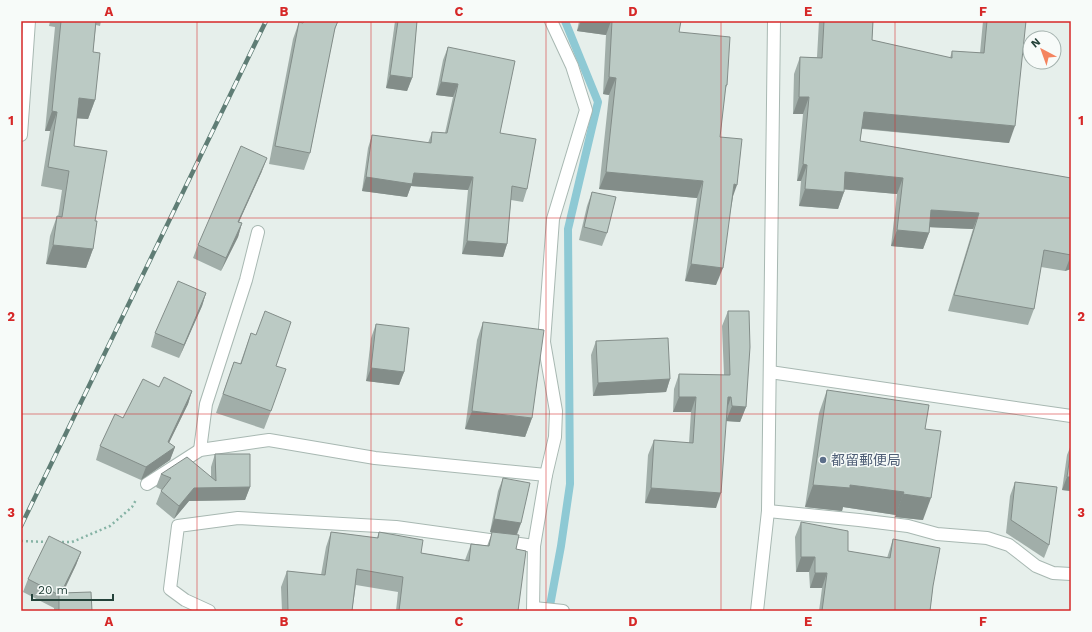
<svg xmlns="http://www.w3.org/2000/svg" width="1092" height="632" viewBox="0 0 1092 632" font-family="'Work Sans','Noto Sans JP',sans-serif">
  <rect width="100%" height="100%" fill="#e6efeb"/>
  <g fill="none" stroke-linecap="round" stroke-linejoin="round">
    <polyline stroke="#8ec9d4" stroke-width="8" points="549,611 561,546 570,484 568,229 598,102 565,21"/>
    <defs>
      <g id="minor">
        <polyline points="21,135 29,21"/>
        <polyline points="770,372 1071,416"/>
        <polyline points="200,450 206,404 246,280 258,232"/>
        <polyline points="147,484 200,450 269,440 375,458 546,475"/>
        <polyline points="768,511 859,520 908,526 937,534 987,538 1009,545 1036,566 1053,573 1071,574"/>
        <polyline points="534,608 563,611"/>
        <polyline points="209,611 185,600 170,589 178,526 238,518 396,527 534,546"/>
        <polyline points="533,611 534,546 546,475 555,437 556,411 544,342 553,219 586,110 572,66 551,21"/>
        <polyline points="757,611 768,511 774,21"/>
      </g>
    </defs>
    <use href="#minor" stroke="#a8b8b2" stroke-width="14"/>
    <g stroke="#86b3a5" stroke-width="2.5" stroke-dasharray="2 3" stroke-linecap="butt">
      <polyline points="21,541 48,542"/>
      <polyline points="57,542 72,542 110,526 132,507 136,500"/>
    </g>
    <use href="#minor" stroke="#fff" stroke-width="12"/>
    <defs>
      <polyline id="rail" points="21,526 266,21"/>
    </defs>
    <use href="#rail" stroke="#5f7d75" stroke-width="4.5"/>
    <use href="#rail" stroke="#f7fbf9" stroke-width="3" stroke-dasharray="9" stroke-linecap="butt"/>
  </g>
  <g fill="#a1aea9">
    <polygon points="50,21 101,21 100,26 96,25 93,52 95,100 88,119 77,118 74,146 95,221 93,249 86,268 46,264 50,236 57,216 58,217 62,190 41,186 50,131 45,131 55,27 49,26"/>
    <polygon points="304,21 338,21 334,32 310,153 304,170 269,164 293,39 299,22 303,23"/>
    <polygon points="395,21 417,21 412,78 407,91 386,88"/>
    <polygon points="579,21 681,21 679,32 727,85 725,90 720,137 733,198 716,285 685,281 697,198 599,189 609,95 603,94 606,35 577,31"/>
    <polygon points="819,21 873,21 872,40 950,58 952,51 980,53 983,21 1026,21 1009,143 862,129 860,141 1071,178 1071,269 1065,271 1041,267 1034,309 1028,325 948,311 973,229 930,227 929,233 923,249 891,246 897,194 844,189 844,192 838,209 799,206 801,181 797,181 803,114 793,114 794,74 800,57 817,57"/>
    <polygon points="448,47 500,133 527,189 523,202 511,200 507,244 503,257 462,254 468,190 411,186 407,197 362,191 368,148 372,135 428,143 432,132 445,133 453,97 436,95 443,60"/>
    <polygon points="262,171 239,222 242,223 238,237 221,271 193,258 198,245"/>
    <polygon points="592,192 607,233 602,246 579,240 587,206"/>
    <polygon points="206,293 202,306 179,358 151,347 155,333"/>
    <polygon points="728,311 746,407 740,422 726,421 716,508 645,503 648,455 654,440 689,443 691,412 673,412 674,389 679,374 724,375 722,326"/>
    <polygon points="483,322 532,418 525,437 465,429 477,340"/>
    <polygon points="376,324 404,372 399,385 366,381 371,338"/>
    <polygon points="251,333 276,366 271,411 264,429 216,413 234,362 240,364"/>
    <polygon points="596,341 670,379 666,392 593,396 591,355"/>
    <polygon points="159,387 192,391 188,404 169,443 175,447 170,460 141,480 96,460 100,446 123,418"/>
    <polygon points="827,390 925,429 923,520 895,517 896,515 843,507 842,511 805,507 819,413"/>
    <polygon points="1071,445 1071,491 1062,490 1067,455"/>
    <polygon points="215,454 250,487 245,500 189,501 174,519 156,504 161,491 162,490 156,487 161,474 211,477 211,467"/>
    <polygon points="503,478 521,523 517,535 516,549 518,611 396,611 398,592 356,585 352,611 282,611 281,587 287,571 321,575 326,547 331,532 377,538 379,532 421,553 465,560 471,544 487,546 492,533 490,532 498,491"/>
    <polygon points="1015,482 1049,545 1044,558 1006,533 1010,496"/>
    <polygon points="801,522 848,551 887,558 893,539 933,586 930,611 819,611 822,588 810,588 809,572 796,572 795,537"/>
    <polygon points="81,552 76,565 63,593 92,611 54,611 54,608 23,592 28,579"/>
  </g>
  <g fill="#838d89">
    <polygon points="581,21 611,21 606,35 577,31"/>
    <polygon points="390,75 412,78 407,91 386,88"/>
    <polygon points="609,77 616,78 609,95 603,94"/>
    <polygon points="441,82 458,84 453,97 436,95"/>
    <polygon points="799,97 809,97 803,114 793,114"/>
    <polygon points="79,98 95,100 88,119 72,118"/>
    <polygon points="52,111 57,112 50,131 45,131"/>
    <polygon points="864,112 1015,126 1009,143 858,128"/>
    <polygon points="267,158 262,171 233,235 238,222"/>
    <polygon points="803,164 807,165 801,181 797,181"/>
    <polygon points="606,172 703,181 697,198 599,189"/>
    <polygon points="845,172 903,178 897,194 839,189"/>
    <polygon points="414,173 473,177 468,190 411,186 407,197 362,191 366,177"/>
    <polygon points="734,184 737,185 731,202"/>
    <polygon points="805,189 844,192 838,209 799,206"/>
    <polygon points="931,210 979,213 973,229 925,227"/>
    <polygon points="242,223 238,237 221,271 226,258"/>
    <polygon points="897,230 929,233 923,249 891,246"/>
    <polygon points="467,241 507,244 503,257 462,254"/>
    <polygon points="53,245 93,249 86,268 46,264"/>
    <polygon points="1071,255 1071,269 1065,271"/>
    <polygon points="691,264 723,268 716,285 685,281"/>
    <polygon points="206,293 202,306 179,358 184,345"/>
    <polygon points="371,368 404,372 399,385 366,381"/>
    <polygon points="670,379 666,392 593,396 598,383"/>
    <polygon points="192,391 188,404 163,455 175,447 170,460 141,480 146,467 168,442"/>
    <polygon points="679,397 696,397 691,412 673,412"/>
    <polygon points="728,397 731,397 726,412"/>
    <polygon points="732,406 746,407 740,422 726,421"/>
    <polygon points="472,411 532,418 525,437 465,429"/>
    <polygon points="1067,477 1071,477 1071,491 1062,490"/>
    <polygon points="813,485 850,485 904,492 896,515 843,507 842,511 805,507"/>
    <polygon points="250,487 245,500 189,501 174,519 179,506 194,488"/>
    <polygon points="651,488 721,493 716,508 645,503"/>
    <polygon points="903,494 931,498 923,520 895,517"/>
    <polygon points="494,519 521,523 516,536 490,532"/>
    <polygon points="81,552 76,565 59,600 61,593"/>
    <polygon points="801,557 815,557 809,572 796,572"/>
    <polygon points="815,573 827,573 822,588 810,588"/>
  </g>
  <g fill="#bbcac4" stroke="#838d89">
    <polygon points="61,21 96,21 93,52 100,53 95,100 79,98 74,146 107,151 95,221 97,221 93,249 53,245 57,216 62,217 69,171 48,167 57,112 52,111"/>
    <polygon points="304,21 338,21 335,28 310,153 275,146 299,22 303,23"/>
    <polygon points="398,21 417,21 412,78 390,75"/>
    <polygon points="612,21 681,21 679,32 730,37 727,85 726,85 720,137 742,139 737,185 734,184 723,268 691,264 703,181 606,172 616,78 609,77"/>
    <polygon points="824,21 873,21 872,40 952,58 952,51 984,53 987,21 1026,21 1015,126 864,112 860,141 1071,178 1071,255 1044,250 1034,309 954,295 979,213 931,210 929,233 897,230 903,178 845,172 844,192 805,189 807,165 803,164 809,97 799,97 800,57 822,58"/>
    <polygon points="448,47 515,61 500,133 536,139 527,189 512,186 507,244 467,241 473,177 414,173 412,184 366,177 372,135 431,143 432,132 447,133 458,84 441,82"/>
    <polygon points="241,146 267,158 238,222 242,223 226,258 198,245"/>
    <polygon points="592,192 616,197 607,233 584,227"/>
    <polygon points="178,281 206,293 184,345 155,333"/>
    <polygon points="265,311 291,322 276,366 286,369 271,411 223,394 234,362 241,364 251,333 256,335"/>
    <polygon points="728,311 749,311 750,347 746,407 732,406 731,397 728,397 721,493 651,488 654,440 693,443 696,397 679,397 679,374 730,375"/>
    <polygon points="483,322 544,330 532,418 472,411"/>
    <polygon points="376,324 409,328 404,372 371,368"/>
    <polygon points="668,338 670,379 598,383 596,341"/>
    <polygon points="164,377 192,391 168,442 175,447 146,467 100,446 115,414 123,418 143,379 159,387"/>
    <polygon points="827,390 929,405 925,429 941,431 931,498 903,494 904,492 850,485 850,488 813,485"/>
    <polygon points="1071,449 1071,477 1067,477"/>
    <polygon points="215,454 250,454 250,487 194,488 179,506 161,491 171,478 161,474 187,457 216,481"/>
    <polygon points="503,478 530,483 521,523 494,519"/>
    <polygon points="1015,482 1057,487 1049,545 1011,520"/>
    <polygon points="801,522 848,531 848,551 890,558 893,539 940,548 933,586 930,611 822,611 827,573 815,573 815,557 801,557"/>
    <polygon points="331,532 378,538 379,532 423,540 421,553 469,561 471,544 489,546 492,532 519,535 516,549 526,551 518,611 399,611 403,577 357,569 352,611 288,611 287,571 325,575"/>
    <polygon points="49,536 81,552 61,593 91,592 92,611 59,611 59,595 28,579"/>
  </g>
  <path fill="none" stroke="#d62828" stroke-width="1" stroke-opacity="0.55" d="M197,21V611M371,21V611M546,21V611M721,21V611M895,21V611M21,218H1071M21,414H1071"/>
  <circle fill="#5c6f8a" stroke="#f7fbf9" stroke-width="1.5" cx="823" cy="460" r="4"/>
  <g text-anchor="middle" dominant-baseline="central" stroke-width="3" stroke-linejoin="round" paint-order="stroke">
    <g font-size="14" fill="#4e5e75" stroke="#f7fbf9" text-anchor="start">
      <text x="831" y="460">都留郵便局</text>
    </g>
  </g>
  <rect width="1092" height="632" fill="none" stroke="#f7fbf9" stroke-width="44"/>
  <g transform="translate(1042 50) rotate(319)"><circle r="19" fill="#f7fbf9" stroke="#a3b1ad"/>
  <path d="M0-3L7 15L0 10L-7 15Z" fill="#f4845f"/>
  <text y="-6" font-size="11" font-weight="bold" text-anchor="middle" fill="#24423a">N</text>
  </g>
  <path d="M32 594v6h81v-6" fill="none" stroke="#24423a" stroke-width="2"/>
  <text x="38" y="594" font-size="12" fill="#24423a" stroke="#f7fbf9" stroke-width="3" paint-order="stroke">20 m</text>
  <rect x="22" y="22" width="1048" height="588" fill="none" stroke="#d62828" stroke-width="1.5"/>
  <g font-size="13" text-anchor="middle" font-weight="bold" fill="#d62828">
    <text x="109" y="16">A</text>
    <text x="284" y="16">B</text>
    <text x="459" y="16">C</text>
    <text x="633" y="16">D</text>
    <text x="808" y="16">E</text>
    <text x="983" y="16">F</text>
    <text x="11" y="125">1</text>
    <text x="1081" y="125">1</text>
    <text x="11" y="321">2</text>
    <text x="1081" y="321">2</text>
    <text x="11" y="517">3</text>
    <text x="1081" y="517">3</text>
    <text x="109" y="626">A</text>
    <text x="284" y="626">B</text>
    <text x="459" y="626">C</text>
    <text x="633" y="626">D</text>
    <text x="808" y="626">E</text>
    <text x="983" y="626">F</text>
  </g>
</svg>
